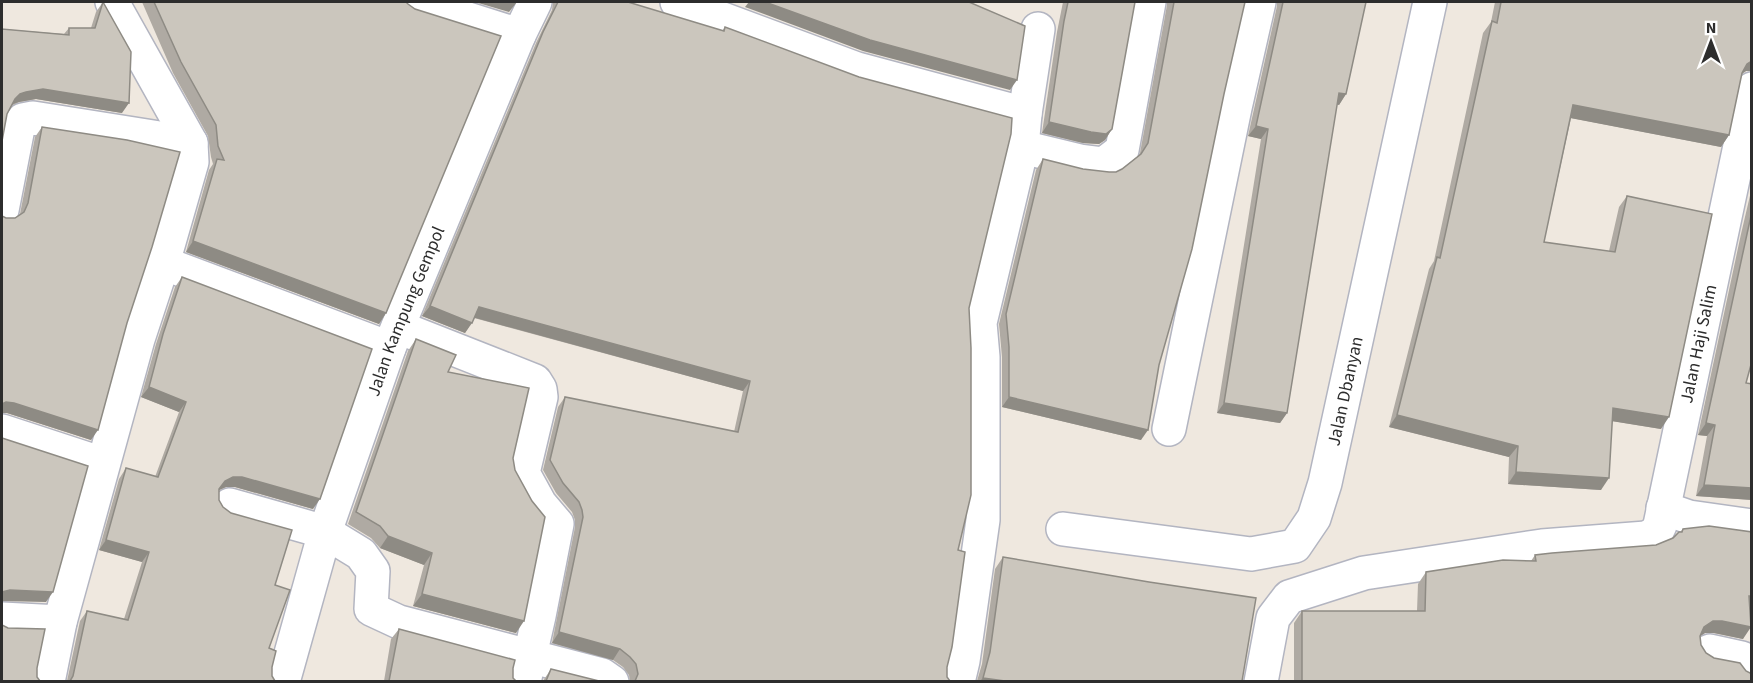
<svg xmlns="http://www.w3.org/2000/svg" width="1753" height="683" viewBox="0 0 1753 683" font-family="'Source Sans 3',sans-serif">
  <rect width="100%" height="100%" fill="#efe8df"/>
  <g fill="none" stroke-linecap="round" stroke-linejoin="round">
    <defs>
      <g id="street">
        <polyline points="414,2 519,35"/>
        <polyline points="677,2 857,69 1025,114"/>
        <polyline points="1022,147 1080,161 1104,164 1122,150 1149,2"/>
        <polyline points="2,210 18,128 23,120 33,118 191,143"/>
        <polyline points="163,263 389,348"/>
        <polyline points="398,327 535,381 540,389 541,397 523,473 540,504 557,524 539,616 524,682"/>
        <polyline points="1169,429 1235,108 1259,2"/>
        <polyline points="2,431 103,464"/>
        <path id="s1" d="M230,505L325,532L389,348L519,35L535,2"/>
        <polyline points="1663,508 1689,517 1752,526"/>
        <path id="s2" d="M1063,529L1251,554L1295,546L1314,518L1325,483L1430,2"/>
        <polyline points="2,619 60,622"/>
        <polyline points="1710,651 1742,658 1752,670"/>
        <polyline points="48,682 60,622 138,339 163,263 192,162 191,143 112,2"/>
        <polyline points="283,682 325,532 361,554 373,571 371,609 399,622 602,675 612,682"/>
        <polyline points="958,682 963,661 983,520 983,357 980,323 1022,147 1025,114 1038,29"/>
        <path id="s3" d="M1261,682L1273,618L1289,597L1364,573L1542,546L1646,538L1656,533L1660,525L1752,89"/>
      </g>
    </defs>
    <use href="#street" stroke="#b3b5c1" stroke-width="36"/>
    <use href="#street" stroke="#fff" stroke-width="33"/>
  </g>
  <g fill="#afaaa3">
    <polygon points="103,2 122,113 36,99 19,102 11,106 2,29 64,34 69,28 91,28 96,12"/>
    <polygon points="142,2 406,2 386,313 379,324 186,252 209,170 213,164 211,157 208,136 173,73"/>
    <polygon points="553,2 628,2 722,31 725,27 969,308 958,550 947,667 947,677 950,681 630,681 629,675 623,667 613,660 552,643 575,527 575,520 572,512 556,493 543,470 558,407 565,397 734,432 743,391 474,318 465,333 422,316 536,43 552,10"/>
    <polygon points="1063,2 1135,2 1112,129 1105,140 1099,144 1083,143 1042,133 1057,32"/>
    <polygon points="1167,2 1245,2 1141,440 1002,407 1002,357 999,324 1036,170 1043,159 1083,169 1109,172 1116,172 1122,169 1139,155 1140,153 1167,5"/>
    <polygon points="1277,2 1366,2 1346,94 1339,105 1337,104 1287,413 1280,423 1217,413 1261,139 1248,136 1277,6"/>
    <polygon points="1495,2 1752,2 1752,71 1746,71 1742,74 1729,135 1721,147 1571,118 1544,242 1609,251 1619,207 1627,196 1661,429 1612,421 1601,490 1508,484 1509,457 1389,427 1429,269 1434,261 1483,33 1491,22"/>
    <polygon points="42,127 127,323 91,440 7,413 6,218 15,218 20,214 35,137"/>
    <polygon points="1752,187 1752,361 1746,383 1752,500 1696,496 1707,436 1698,435 1741,234"/>
    <polygon points="182,277 313,509 235,487 226,487 219,490 219,500 223,507 275,585 269,648 272,667 272,676 275,681 67,681 80,621 87,611 124,619 142,562 99,550 119,479 126,468 155,477 179,412 141,397 156,344 175,287"/>
    <polygon points="416,339 448,372 513,458 516,633 413,606 424,565 380,548 371,538 348,524 408,351"/>
    <polygon points="1683,529 1752,609 1750,609 1743,639 1714,633 1705,633 1700,636 1701,645 1706,653 1752,681 1294,681 1294,623 1302,611 1417,611 1418,584 1426,572 1531,561 1535,555 1656,545 1673,538 1680,532"/>
    <polygon points="1003,557 1242,681 977,681 982,664 995,569"/>
    <polygon points="399,629 513,668 513,678 516,681 384,681 391,639"/>
    <polygon points="551,669 599,681 543,681"/>
  </g>
  <g fill="#8e8b84">
    <polygon points="475,2 517,2 509,12"/>
    <polygon points="749,2 765,2 1017,80 1010,90 863,51 745,7"/>
    <polygon points="1752,61 1752,71 1746,71 1738,76 1747,64"/>
    <polygon points="43,89 129,103 122,113 36,99 19,102 13,104 7,110 15,99 20,94 26,92"/>
    <polygon points="1339,93 1346,94 1339,105 1332,103"/>
    <polygon points="1573,105 1729,135 1721,147 1565,117"/>
    <polygon points="1049,122 1112,129 1105,140 1099,144 1083,143 1042,133"/>
    <polygon points="1256,126 1268,129 1261,139 1248,136"/>
    <polygon points="193,241 386,313 379,324 186,252"/>
    <polygon points="430,306 472,323 465,333 422,316"/>
    <polygon points="479,307 750,381 743,391 472,317"/>
    <polygon points="149,387 186,402 179,412 141,397"/>
    <polygon points="1009,397 1148,430 1141,440 1002,407"/>
    <polygon points="6,402 14,403 98,430 91,440 7,413 2,413 2,404"/>
    <polygon points="1224,403 1287,413 1280,423 1217,413"/>
    <polygon points="1613,408 1669,417 1661,429 1605,420"/>
    <polygon points="1397,415 1518,446 1509,457 1389,427"/>
    <polygon points="1706,423 1715,425 1707,436 1698,435"/>
    <polygon points="1516,472 1609,478 1601,490 1508,484"/>
    <polygon points="233,477 242,477 320,499 313,509 235,487 226,487 217,491 225,481"/>
    <polygon points="1704,485 1752,488 1752,500 1696,496"/>
    <polygon points="388,536 432,553 424,565 380,548"/>
    <polygon points="106,540 149,552 142,562 99,550"/>
    <polygon points="10,590 53,592 46,602 2,601 2,592"/>
    <polygon points="422,594 524,621 516,633 413,606"/>
    <polygon points="1749,596 1752,596 1752,609 1741,608"/>
    <polygon points="1713,621 1722,621 1751,627 1743,639 1714,633 1705,633 1696,639 1704,627"/>
    <polygon points="559,632 620,649 613,660 552,643"/>
    <polygon points="983,678 1005,681 980,681"/>
  </g>
  <g fill="#cbc6bd" stroke="#8e8b84" stroke-width="1.5">
    <polygon points="103,2 131,52 129,103 43,89 26,92 20,94 15,99 7,114 2,141 2,29 69,35 69,28 95,28"/>
    <polygon points="154,2 406,2 408,4 415,9 501,36 386,313 193,241 217,159 224,160 218,146 216,125 181,62"/>
    <polygon points="558,2 628,2 724,31 725,27 859,77 1012,118 1011,134 969,308 971,348 971,495 958,550 965,552 952,647 947,667 947,677 950,681 635,681 638,674 636,664 630,657 620,649 559,632 583,517 582,510 579,502 563,483 550,460 565,397 738,432 750,381 479,307 472,323 430,306 543,32"/>
    <polygon points="765,2 969,2 1025,26 1017,80 870,40"/>
    <polygon points="1068,2 1135,2 1112,129 1106,134 1091,132 1049,122 1064,21"/>
    <polygon points="1174,2 1245,2 1224,94 1192,249 1159,365 1148,430 1009,397 1009,347 1006,314 1043,159 1083,169 1109,172 1116,172 1122,169 1141,154 1148,143"/>
    <polygon points="1283,2 1366,2 1346,94 1339,93 1287,413 1224,403 1268,129 1256,126"/>
    <polygon points="1501,2 1752,2 1752,61 1747,64 1742,73 1729,135 1573,105 1544,242 1615,252 1627,196 1712,214 1669,417 1613,408 1609,478 1516,472 1518,446 1397,415 1437,257 1440,258 1492,21 1497,23"/>
    <polygon points="42,127 127,140 180,152 152,247 127,323 98,430 14,403 6,402 2,404 2,216 6,218 15,218 24,212 28,203"/>
    <polygon points="1752,211 1752,361 1746,383 1752,384 1752,488 1704,485 1715,425 1706,423"/>
    <polygon points="182,277 372,349 320,499 242,477 233,477 225,481 219,489 219,500 223,507 231,513 292,530 275,585 290,590 269,648 276,651 272,667 272,676 275,681 70,681 73,676 87,611 128,620 149,552 106,540 126,468 158,477 186,402 149,387 163,334"/>
    <polygon points="416,339 456,355 448,372 529,388 513,458 515,470 532,501 545,517 524,621 422,594 432,553 388,536 380,526 356,512"/>
    <polygon points="2,438 88,466 53,592 10,590 2,592"/>
    <polygon points="1709,526 1752,532 1752,596 1749,596 1751,627 1722,621 1713,621 1704,627 1700,636 1701,645 1706,653 1714,658 1740,663 1746,671 1752,674 1752,681 1302,681 1302,611 1425,611 1426,572 1503,560 1536,561 1535,555 1552,553 1656,545 1673,538 1679,532 1682,532 1683,529"/>
    <polygon points="1003,557 1149,582 1256,598 1242,681 1005,681 983,678 990,652"/>
    <polygon points="2,625 8,628 45,629 37,668 37,677 40,681 2,681"/>
    <polygon points="399,629 515,660 513,668 513,678 516,681 389,681"/>
    <polygon points="551,669 599,681 546,681"/>
  </g>
  <g text-anchor="middle" dominant-baseline="central" stroke-width="5" stroke-linejoin="round" paint-order="stroke">
    <g font-size="18" fill="#2d2d2d" stroke="#fff">
      <text stroke="none"><textPath href="#s1" startOffset="334">Jalan Kampung Gempol</textPath></text>
      <text stroke="none"><textPath href="#s3" startOffset="660">Jalan Haji Salim</textPath></text>
      <text stroke="none"><textPath href="#s2" startOffset="399">Jalan Dbanyan</textPath></text>
    </g>
  </g>
  <rect width="1753" height="683" fill="none" stroke="#2d2d2d" stroke-width="6"/>
  <g transform="translate(1711 42)" stroke="#ffffff" stroke-width="4.5" paint-order="stroke">
  <path d="M0-4.5L10 22L0 15L-10 22Z" fill="#2d2d2d"/>
  <text y="-9" font-size="16" font-weight="bold" text-anchor="middle" fill="#2d2d2d">N</text>
  </g>
</svg>
